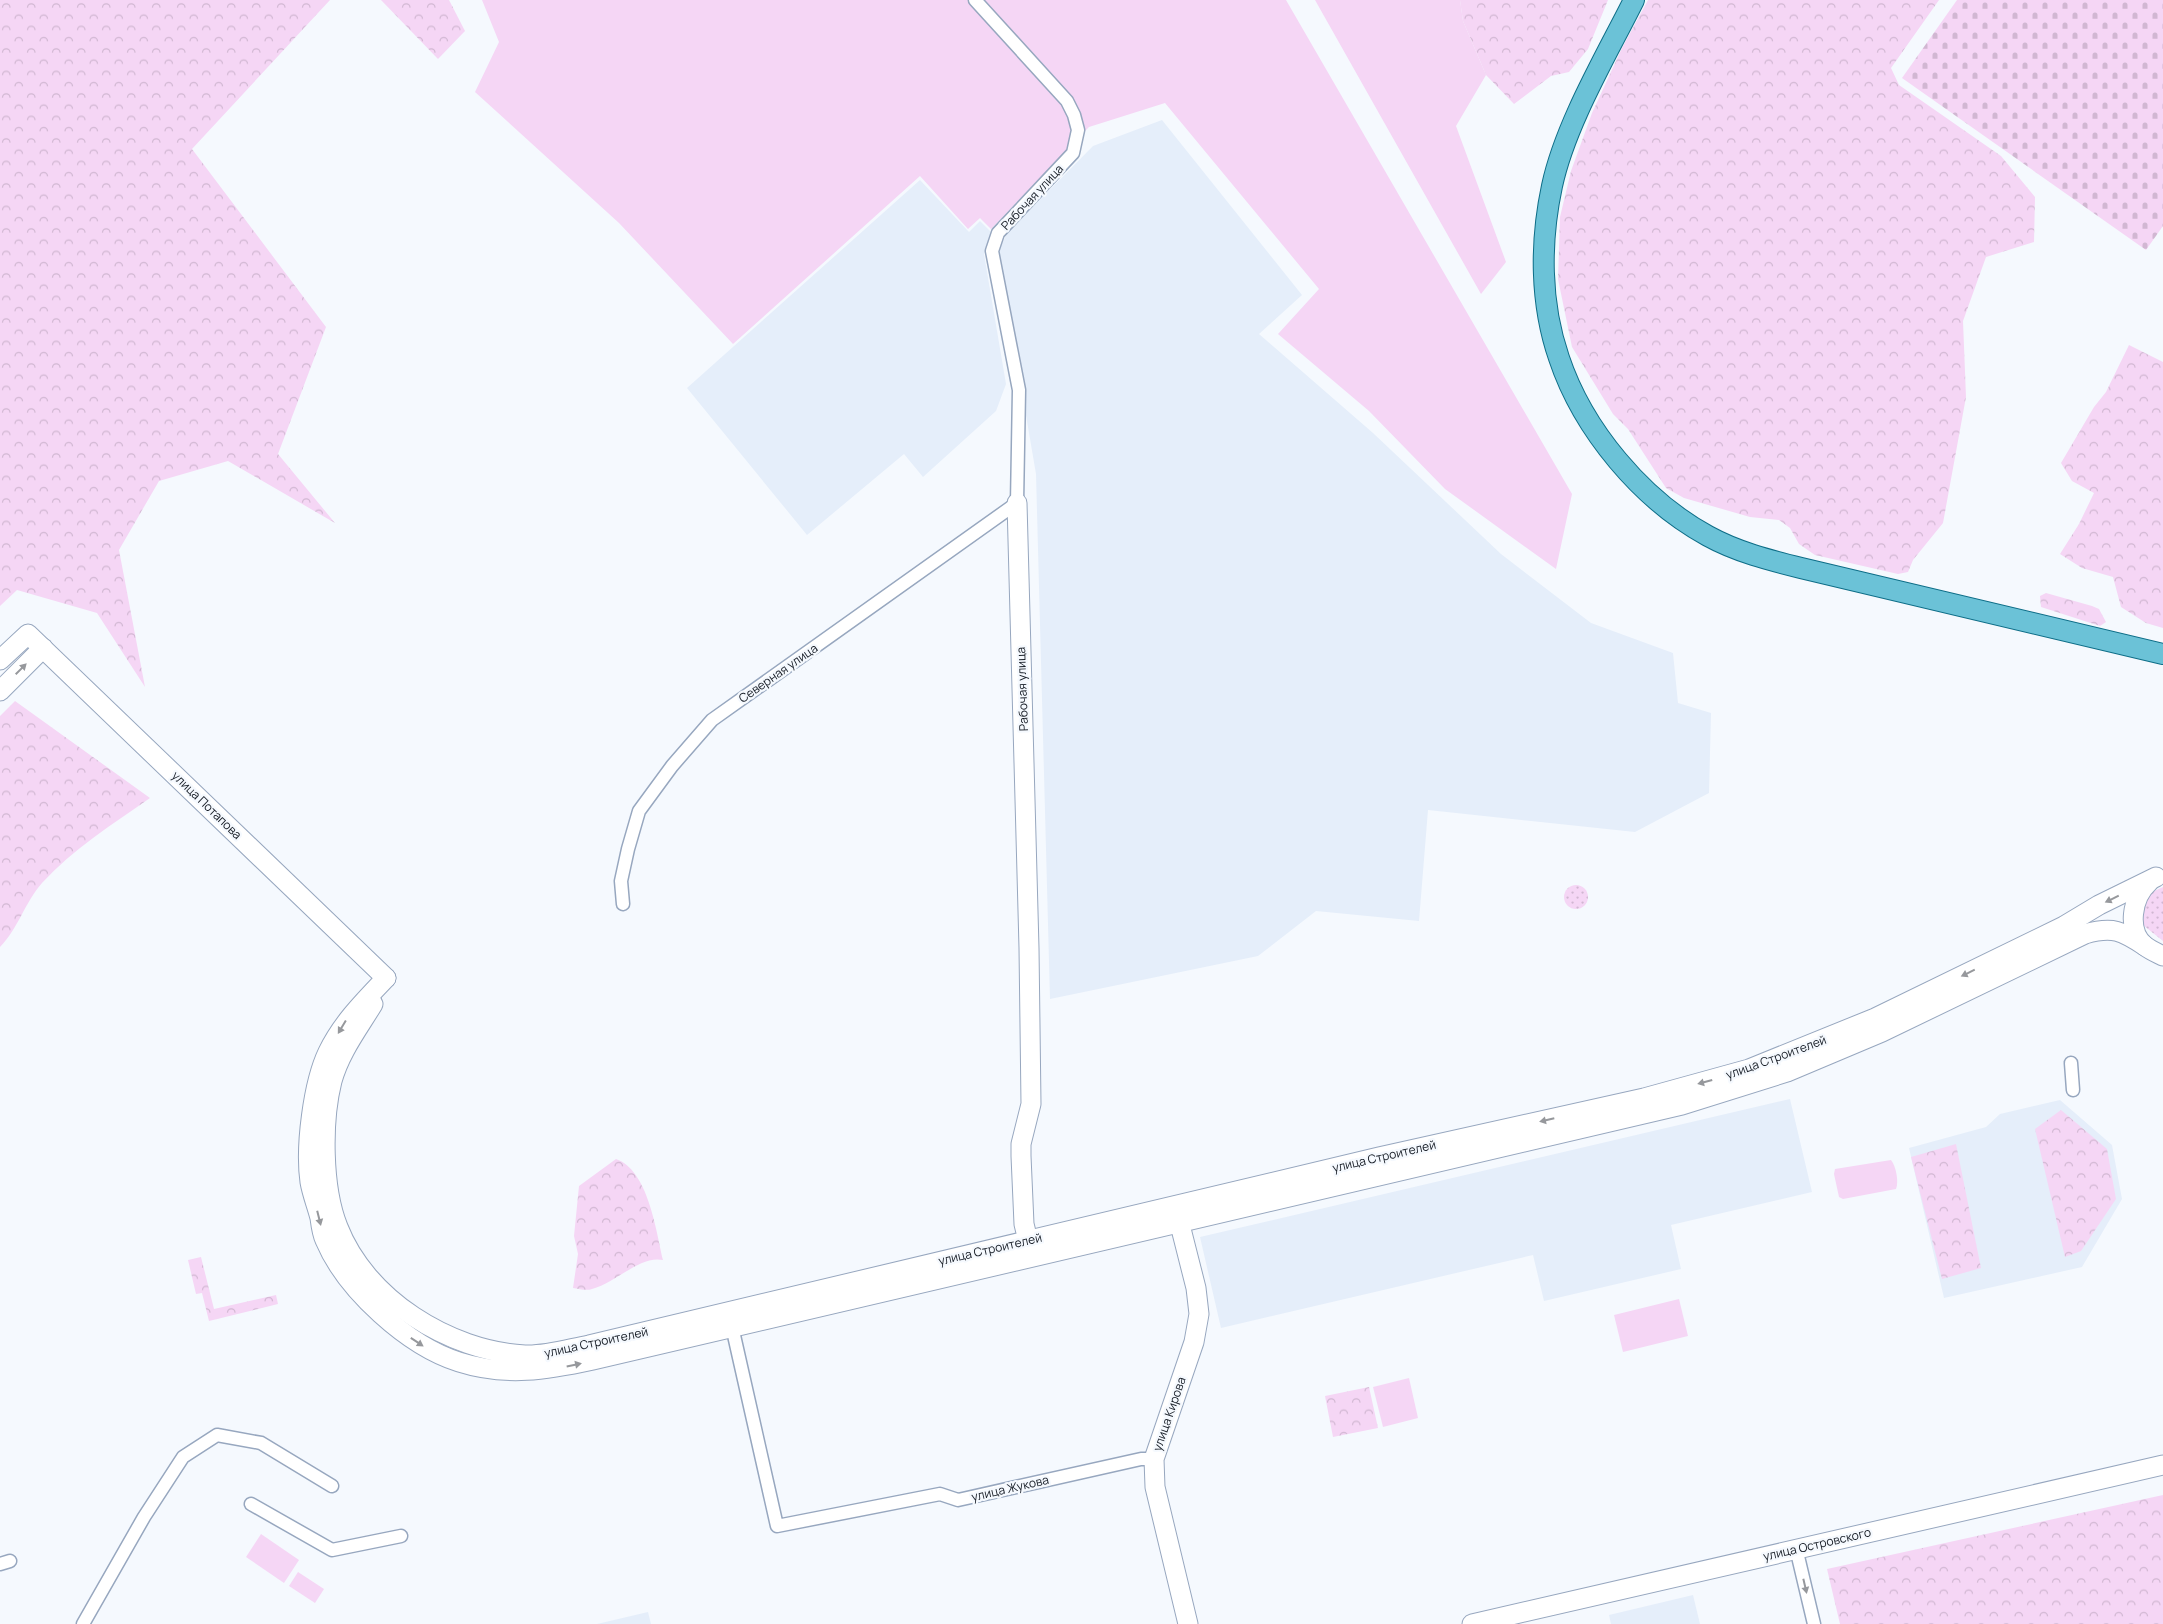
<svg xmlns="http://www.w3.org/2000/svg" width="2163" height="1624" viewBox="0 0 2163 1624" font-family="Manrope,sans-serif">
  <defs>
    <pattern id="grass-dots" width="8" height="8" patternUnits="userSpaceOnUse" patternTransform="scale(1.25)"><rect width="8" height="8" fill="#f5d6f5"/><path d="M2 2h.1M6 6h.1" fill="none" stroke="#d1b7d2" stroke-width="1.8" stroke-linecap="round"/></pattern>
    <pattern id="forest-crowns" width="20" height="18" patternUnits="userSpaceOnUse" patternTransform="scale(1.25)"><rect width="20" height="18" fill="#f5d6f5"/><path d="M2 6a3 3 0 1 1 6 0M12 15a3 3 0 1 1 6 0" fill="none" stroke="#d1b7d2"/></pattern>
    <pattern id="cemetery-stones" width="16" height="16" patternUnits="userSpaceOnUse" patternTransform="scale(1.25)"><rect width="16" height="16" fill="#f5d6f5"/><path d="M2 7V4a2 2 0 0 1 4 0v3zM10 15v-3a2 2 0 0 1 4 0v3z" fill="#d1b7d2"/></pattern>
  </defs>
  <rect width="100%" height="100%" fill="#f5f9fe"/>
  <g fill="#e5eefa">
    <polygon points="1162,120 1302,295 1259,334 1373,433 1501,554 1591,623 1673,653 1678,703 1711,713 1709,793 1635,832 1428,810 1419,921 1316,911 1258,956 1050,999 1036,474 998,251 1008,232 1093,146"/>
    <polygon points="920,180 969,232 980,221 991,232 984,254 1006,384 996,411 923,477 904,454 807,535 687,388"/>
    <polygon points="1790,1099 1812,1192 1671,1225 1681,1269 1544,1301 1533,1255 1221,1328 1200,1237"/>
    <polygon points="2060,1100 2112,1145 2122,1199 2082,1267 1944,1298 1909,1148 1986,1127 2000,1114"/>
    <polygon points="1693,1595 1700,1624 1611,1624 1609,1615"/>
    <polygon points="648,1612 651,1624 597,1624"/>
  </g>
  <g fill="url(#grass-dots)">
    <circle cx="1576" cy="897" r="12"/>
    <polygon points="2163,887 2163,941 2143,925 2141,910 2150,893"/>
  </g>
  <g fill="url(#forest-crowns)">
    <polygon points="0,0 330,0 192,149 326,327 278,454 335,523 228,461 159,481 119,550 145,687 97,613 17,590 0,606"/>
    <polygon points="381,0 449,0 465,31 438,59"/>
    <polygon points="1460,0 1608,0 1588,49 1569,72 1551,76 1514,104 1486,75 1463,21"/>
    <polygon points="1648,0 1939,0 1891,68 1899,85 2001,156 2035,197 2034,242 1986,257 1963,321 1966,397 1943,523 1913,560 1908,572 1898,574 1815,555 1799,544 1790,528 1779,520 1750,517 1684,498 1666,488 1628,429 1613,414 1572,347 1558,279 1560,217 1571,171 1592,113 1622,48"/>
    <polygon points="2129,345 2163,362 2163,628 2146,623 2121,607 2113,577 2082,568 2060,554 2079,524 2094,493 2072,481 2061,463 2094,407 2106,392"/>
    <polygon points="2046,593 2092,606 2099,609 2106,622 2100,626 2041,607 2040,596"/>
    <path d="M15,701L150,798C113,824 73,849 42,883C25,902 18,929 0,947V716Z"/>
    <polygon points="2061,1110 2107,1149 2116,1199 2081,1251 2065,1257 2035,1129"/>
    <polygon points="1956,1144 1981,1268 1942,1279 1911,1157"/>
    <path d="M616,1159C648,1170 656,1230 663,1260C640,1255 616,1283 592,1289C587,1291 579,1289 573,1288L578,1254L574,1236L579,1186Z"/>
    <polygon points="201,1257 214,1309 276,1295 278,1304 209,1321 202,1293 196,1294 188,1260"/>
    <polygon points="1369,1387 1378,1428 1333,1437 1325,1396"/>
    <polygon points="2163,1495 2163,1624 1840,1624 1827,1569"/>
  </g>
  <polygon fill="url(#cemetery-stones)" points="1957,0 2163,0 2163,226 2146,250 1902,78"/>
  <g fill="#f5d6f5">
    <polygon points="482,0 1286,0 1572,494 1556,569 1445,489 1369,411 1278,334 1319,289 1165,103 1089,127 991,229 980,218 968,229 920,176 733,344 619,223 475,92 499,42"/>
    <polygon points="1315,0 1460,0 1463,21 1486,75 1456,126 1506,262 1481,294"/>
    <path d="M1891,1160C1896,1166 1899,1182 1896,1189L1843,1199L1839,1197L1834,1174L1835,1169Z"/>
    <polygon points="1679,1299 1688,1336 1623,1352 1614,1315"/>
    <polygon points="1409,1378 1418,1418 1383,1427 1373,1387"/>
    <polygon points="261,1534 299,1560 284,1583 246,1557"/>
    <polygon points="298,1572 324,1589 315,1603 289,1586"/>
  </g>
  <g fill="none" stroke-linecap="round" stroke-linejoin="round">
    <defs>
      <g id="street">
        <polyline points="623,904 621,881 628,849 639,811 672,766 712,720 1017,503 1019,390 992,251 998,233 1073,153 1078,130 1074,115 1067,101 975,0"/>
        <polyline points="2071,1063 2073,1090"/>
        <polyline points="731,1322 777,1526 940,1494 958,1500 1141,1459 1154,1459"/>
        <polyline points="251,1504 332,1550 401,1536"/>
        <polyline points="1796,1548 1814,1624"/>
        <polyline points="0,1564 10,1561"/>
        <polyline points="83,1624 144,1517 183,1457 217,1435 261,1443 332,1486"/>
      </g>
      <g id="secondary">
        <polyline points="1017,503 1029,948 1031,1104 1021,1144 1021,1156 1024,1224 1031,1253"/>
        <polyline points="0,660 28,634 386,978"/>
        <polyline points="0,691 43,648"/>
        <path d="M2149,882C2132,897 2126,931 2145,946C2150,950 2157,953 2163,956"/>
        <path d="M386,978C364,1001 342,1023 328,1052C313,1083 305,1147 310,1182C312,1194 317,1206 320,1218C321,1226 322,1234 325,1240C346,1290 408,1346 459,1362C506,1377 547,1370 593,1360L1682,1105L1787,1072L1882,1032L2085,934C2113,926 2122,931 2145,946"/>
        <path d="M373,1004C358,1029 340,1052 332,1081C322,1121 322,1187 338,1227C366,1299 449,1351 525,1355C546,1356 568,1349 589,1345L1379,1157L1644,1098L1749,1069L1875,1018L2064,926L2099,905L2156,877"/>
        <polyline points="1176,1209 1196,1288 1199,1314 1194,1342 1154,1459 1155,1487 1188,1624"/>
        <polyline points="1472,1624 2163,1465"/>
      </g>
      <path id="primary" d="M1634,0C1606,56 1565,125 1552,186C1540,242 1540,303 1559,358C1583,430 1642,500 1708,536C1737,552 1769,560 1801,568L2163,654"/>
    </defs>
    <use href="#street" stroke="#97a7bf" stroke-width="15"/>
    <use href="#secondary" stroke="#97a7bf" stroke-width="21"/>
    <use href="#primary" stroke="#0d6d87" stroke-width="22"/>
    <use href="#street" stroke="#fff" stroke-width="12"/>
    <use href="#secondary" stroke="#fff" stroke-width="19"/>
    <use href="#primary" stroke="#6bc2d7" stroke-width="20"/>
  </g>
  <defs><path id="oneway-solid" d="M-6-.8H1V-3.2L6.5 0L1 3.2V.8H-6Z" transform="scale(1.25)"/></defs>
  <g fill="#96989c">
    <use href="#oneway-solid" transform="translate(21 669) rotate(-45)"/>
    <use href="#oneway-solid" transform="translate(2112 899) rotate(154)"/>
    <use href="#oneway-solid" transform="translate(1968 973) rotate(154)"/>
    <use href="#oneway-solid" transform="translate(342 1027) rotate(121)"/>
    <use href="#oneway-solid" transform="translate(1705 1082) rotate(165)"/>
    <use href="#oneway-solid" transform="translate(1547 1120) rotate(167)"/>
    <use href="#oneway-solid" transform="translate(319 1218) rotate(76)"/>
    <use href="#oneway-solid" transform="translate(417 1342) rotate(34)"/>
    <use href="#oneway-solid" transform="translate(574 1365) rotate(-12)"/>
    <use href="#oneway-solid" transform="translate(1805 1586) rotate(77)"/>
  </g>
  <g text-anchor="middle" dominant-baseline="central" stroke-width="4.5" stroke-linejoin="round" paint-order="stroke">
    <g font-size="12" fill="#151b24" stroke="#f5f9fe">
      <text transform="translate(1032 197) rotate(-47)">Рабочая улица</text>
      <text transform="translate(778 673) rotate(-35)">Северная улица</text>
      <text transform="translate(1022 689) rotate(-92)">Рабочая улица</text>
      <text transform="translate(207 805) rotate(44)">улица Потапова</text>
      <text transform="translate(1776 1057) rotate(-20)">улица Строителей</text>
      <text transform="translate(1384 1156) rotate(-13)">улица Строителей</text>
      <text transform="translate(990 1249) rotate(-13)">улица Строителей</text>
      <text transform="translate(596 1342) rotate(-12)">улица Строителей</text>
      <text transform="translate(1169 1414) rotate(-71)">улица Кирова</text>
      <text transform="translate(1010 1488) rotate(-13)">улица Жукова</text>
      <text transform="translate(1817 1544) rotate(-13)">улица Островского</text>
    </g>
  </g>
</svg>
